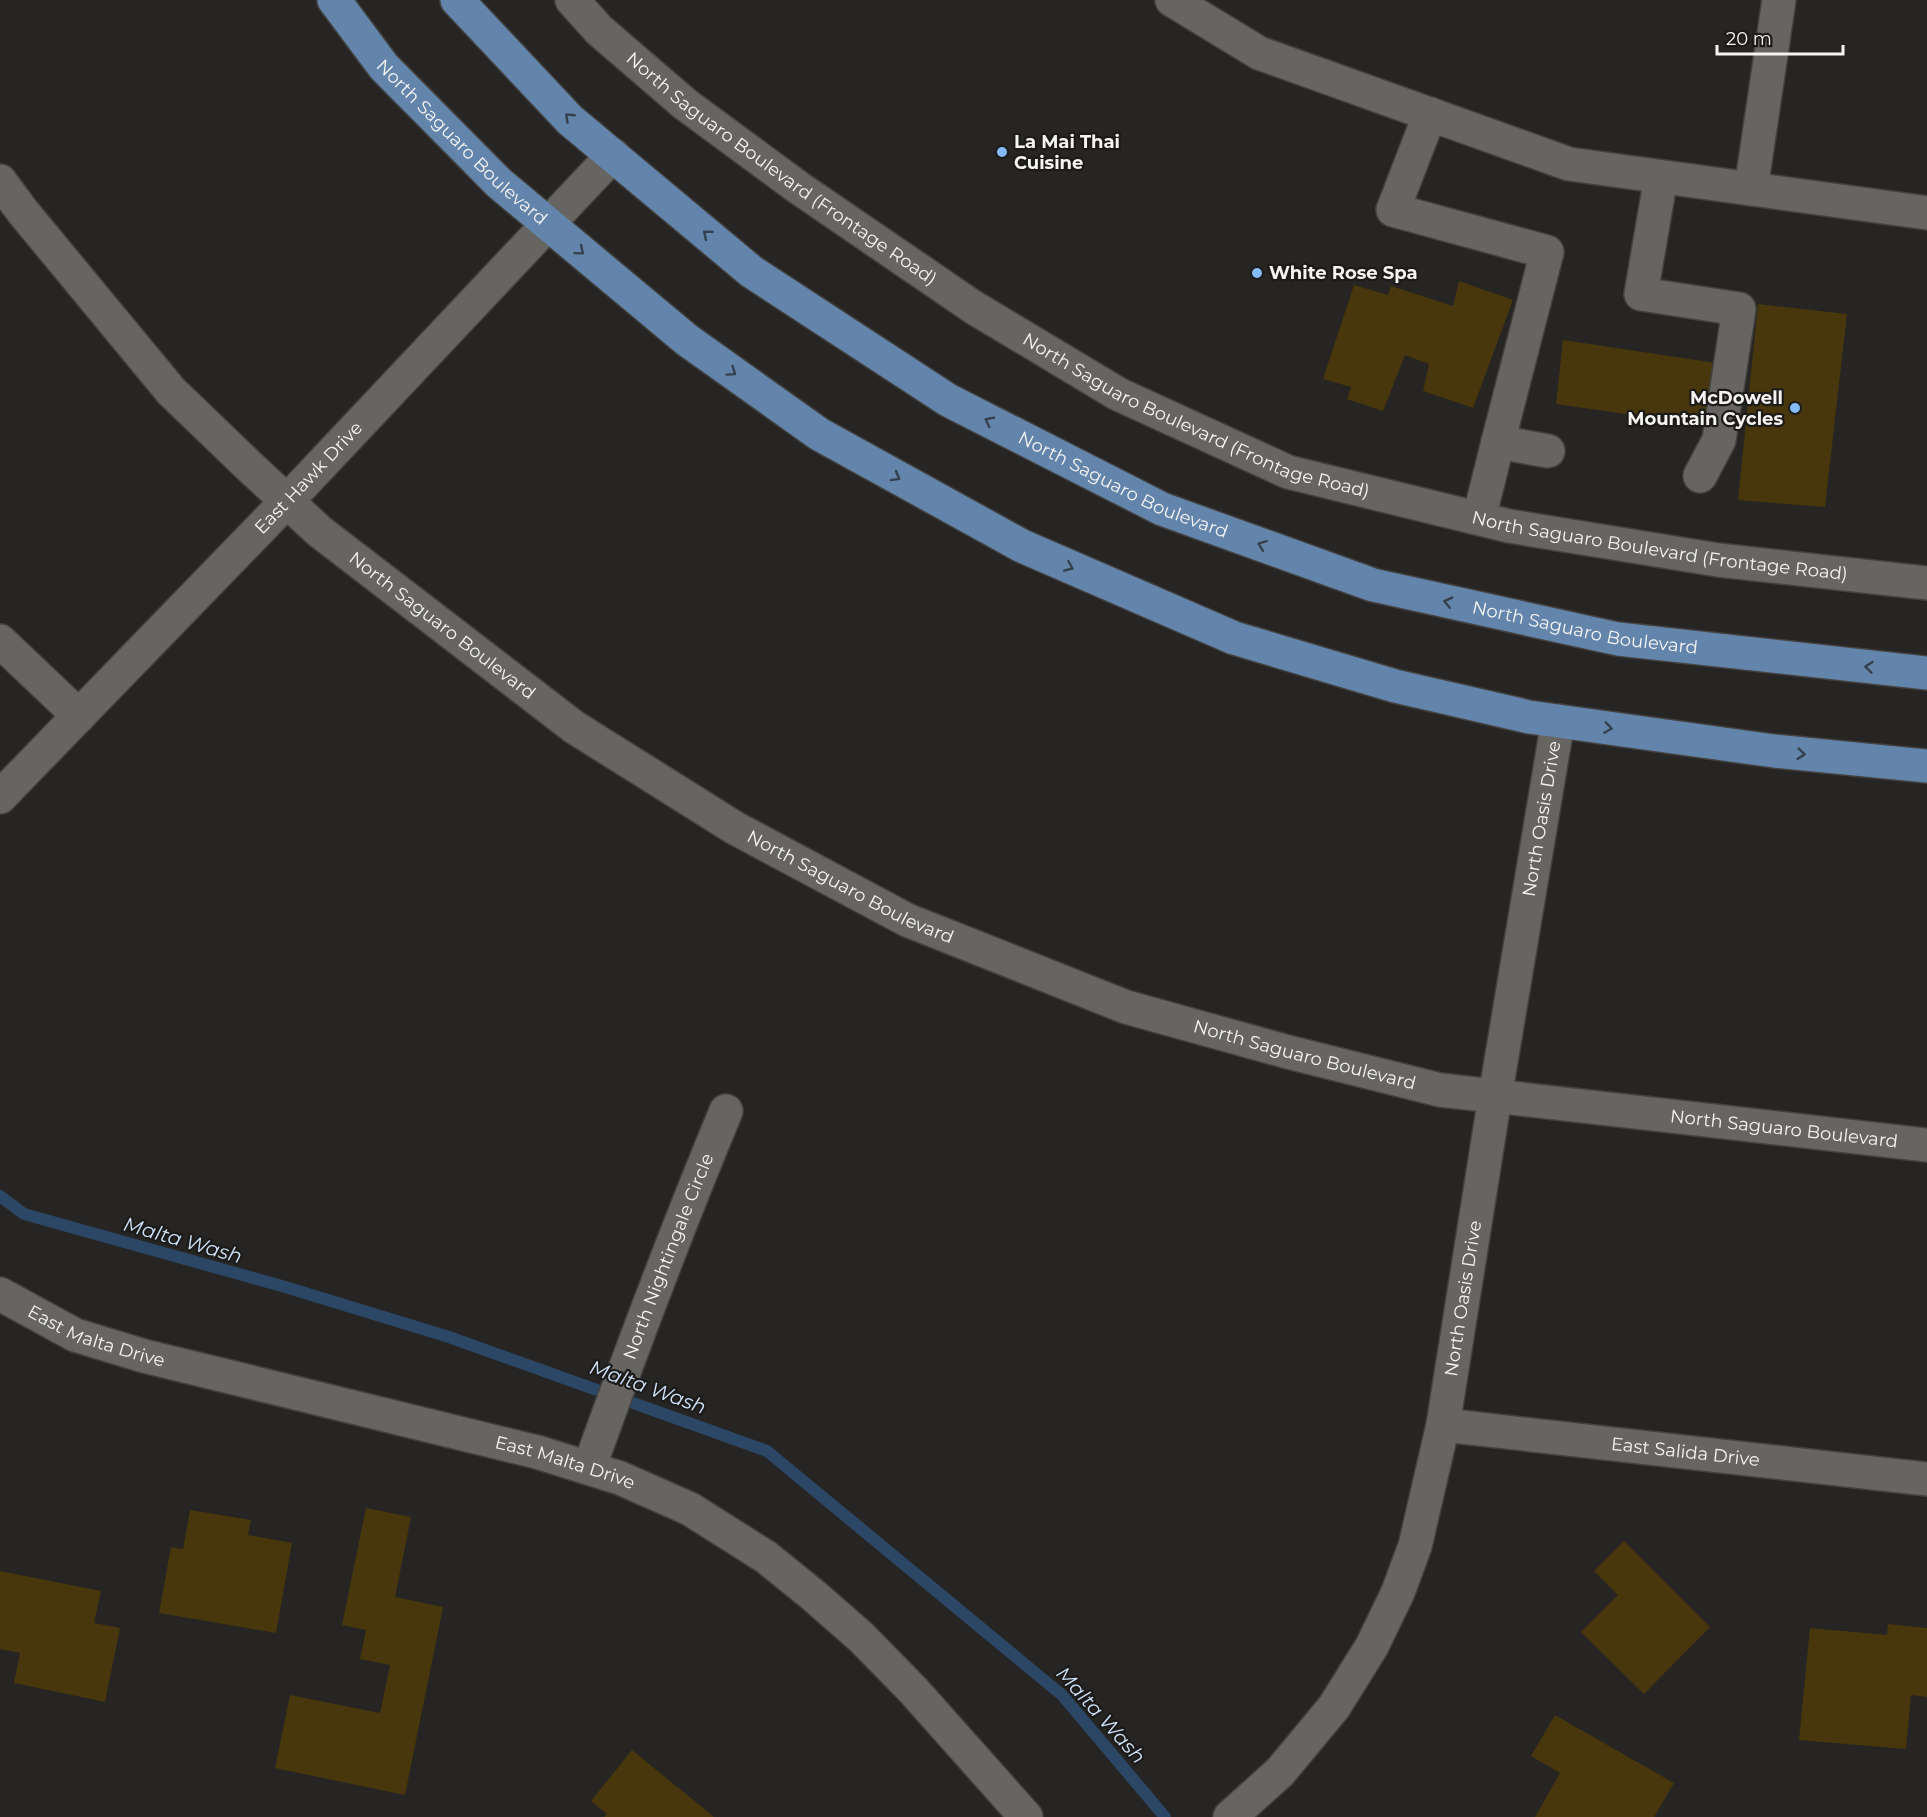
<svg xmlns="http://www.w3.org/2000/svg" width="1927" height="1817" viewBox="0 0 1927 1817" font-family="Montserrat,sans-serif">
  <rect width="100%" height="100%" fill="#262523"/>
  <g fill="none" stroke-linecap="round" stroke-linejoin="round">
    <polyline stroke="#2b4765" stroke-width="12" points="0,1196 24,1214 282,1286 449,1337 767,1451 1062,1695 1165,1817"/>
  </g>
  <g fill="#48370c">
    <polygon points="1459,281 1513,300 1473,408 1423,391 1429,364 1405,355 1383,411 1347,399 1351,387 1323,379 1354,285 1388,295 1391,286 1453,306"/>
    <polygon points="1758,304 1847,314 1825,507 1738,500"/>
    <polygon points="1563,340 1716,363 1709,426 1556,404"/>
    <polygon points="366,1508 411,1517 395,1597 443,1607 405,1795 275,1768 290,1695 380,1713 390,1665 360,1659 366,1630 342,1625"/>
    <polygon points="190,1510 251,1520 248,1535 292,1543 276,1633 159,1613 171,1547 183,1549"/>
    <polygon points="1624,1541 1710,1627 1644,1694 1581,1632 1618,1595 1594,1571"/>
    <polygon points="0,1571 101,1591 94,1623 120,1628 105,1702 14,1683 20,1653 0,1649"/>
    <polygon points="1888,1624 1927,1628 1927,1697 1911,1695 1906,1749 1799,1740 1810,1628 1887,1635"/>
    <polygon points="1555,1715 1674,1783 1654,1817 1535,1817 1560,1773 1531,1756"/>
    <polygon points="632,1750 714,1817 604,1817 607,1814 591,1801"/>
  </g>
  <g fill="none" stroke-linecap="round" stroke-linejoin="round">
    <defs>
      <g id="minor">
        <path id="s1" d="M572,0L599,30L685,104L799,188L973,307L1118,394L1288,472L1509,526L1718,560L1927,583"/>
        <polyline points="1172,0 1259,53 1569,164 1927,213"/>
        <polyline points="1430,114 1393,210 1547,252 1498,442 1548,451"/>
        <polyline points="1661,177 1641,294 1739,309 1719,440 1700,476"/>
        <path id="s2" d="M0,181L23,212L171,391L249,466L319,531L574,727L735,828L907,920L1126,1007L1288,1052L1440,1090L1927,1145"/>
        <polyline points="1751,189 1779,0"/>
        <polyline points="1479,518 1498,442"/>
        <polyline points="0,641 79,716"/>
        <path id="s3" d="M0,797L287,501L613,155"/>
        <path id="s4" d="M0,1294L75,1335L144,1356L537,1452L620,1478L690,1509L766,1557L813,1595L861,1637L913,1690L1026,1817"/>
        <path id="s5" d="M1443,1425L1927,1479"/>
        <path id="s6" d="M589,1468C632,1348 677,1229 726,1111"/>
        <path id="s7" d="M1230,1817L1280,1772L1334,1707L1372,1646L1398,1592L1415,1546L1443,1425L1495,1097L1558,721"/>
      </g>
      <g id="major">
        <path id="s8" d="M334,0L384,67L499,183L687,340L819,434L1022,546L1234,638L1395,686L1529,717L1774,751L1927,766"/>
        <path id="s9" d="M457,0L570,120L752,272L948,400L1162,509L1373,585L1618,639L1927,673"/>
      </g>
    </defs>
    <use href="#minor" stroke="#42413f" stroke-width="36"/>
    <use href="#major" stroke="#42413f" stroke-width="36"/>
    <use href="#minor" stroke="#666562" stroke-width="33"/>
    <use href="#major" stroke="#6385ab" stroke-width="33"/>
  </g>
  <defs><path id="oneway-chevron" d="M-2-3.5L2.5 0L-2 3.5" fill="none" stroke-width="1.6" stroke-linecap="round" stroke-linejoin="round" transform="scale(1.5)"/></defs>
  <g stroke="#35404c">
    <use href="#oneway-chevron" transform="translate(569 117) rotate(-136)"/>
    <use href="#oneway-chevron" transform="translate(707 234) rotate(-140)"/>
    <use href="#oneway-chevron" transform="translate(580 251) rotate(40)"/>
    <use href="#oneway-chevron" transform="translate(732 372) rotate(35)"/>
    <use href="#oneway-chevron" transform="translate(989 421) rotate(-153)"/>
    <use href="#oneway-chevron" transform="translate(896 477) rotate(29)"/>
    <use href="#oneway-chevron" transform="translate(1262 545) rotate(-160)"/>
    <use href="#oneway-chevron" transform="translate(1069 567) rotate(23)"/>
    <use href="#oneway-chevron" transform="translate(1448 602) rotate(-167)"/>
    <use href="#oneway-chevron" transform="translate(1869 667) rotate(-174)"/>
    <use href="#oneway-chevron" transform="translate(1608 728) rotate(8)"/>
    <use href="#oneway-chevron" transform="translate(1801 754) rotate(6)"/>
  </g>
  <g fill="#84bcfb" stroke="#1c1b19" stroke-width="2">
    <circle cx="1002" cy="152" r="6"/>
    <circle cx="1257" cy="273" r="6"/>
    <circle cx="1795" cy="408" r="6"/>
  </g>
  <g text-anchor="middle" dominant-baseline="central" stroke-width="4.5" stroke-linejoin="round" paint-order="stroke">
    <g font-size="18" fill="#f5f4f3" stroke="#1c1b19">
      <text stroke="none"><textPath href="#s8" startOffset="192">North Saguaro Boulevard</textPath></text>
      <text stroke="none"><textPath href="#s1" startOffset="270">North Saguaro Boulevard (Frontage Road)</textPath></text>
      <text stroke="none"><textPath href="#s1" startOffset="756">North Saguaro Boulevard (Frontage Road)</textPath></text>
      <text stroke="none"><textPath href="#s3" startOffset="444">East Hawk Drive</textPath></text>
      <text stroke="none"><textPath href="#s9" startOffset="831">North Saguaro Boulevard</textPath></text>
      <text stroke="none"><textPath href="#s1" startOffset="1242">North Saguaro Boulevard (Frontage Road)</textPath></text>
      <text stroke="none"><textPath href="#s2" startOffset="630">North Saguaro Boulevard</textPath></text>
      <text stroke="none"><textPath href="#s9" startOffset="1317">North Saguaro Boulevard</textPath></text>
      <text stroke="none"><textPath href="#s7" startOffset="1071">North Oasis Drive</textPath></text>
      <text stroke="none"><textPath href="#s2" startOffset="1116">North Saguaro Boulevard</textPath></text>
      <text stroke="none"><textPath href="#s2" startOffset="1602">North Saguaro Boulevard</textPath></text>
      <text stroke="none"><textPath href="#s2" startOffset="2088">North Saguaro Boulevard</textPath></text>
      <text stroke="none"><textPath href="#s6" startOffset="226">North Nightingale Circle</textPath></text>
      <text stroke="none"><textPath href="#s7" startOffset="585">North Oasis Drive</textPath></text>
      <text stroke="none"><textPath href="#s4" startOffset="106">East Malta Drive</textPath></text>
      <text stroke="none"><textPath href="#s5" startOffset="244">East Salida Drive</textPath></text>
      <text stroke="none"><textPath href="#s4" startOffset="592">East Malta Drive</textPath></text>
    </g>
    <g font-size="18" font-weight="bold" fill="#f5f4f3" stroke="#1c1b19" text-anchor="start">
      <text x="1014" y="142">La Mai Thai<tspan x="1014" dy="21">Cuisine</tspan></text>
      <text x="1269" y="273">White Rose Spa</text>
      <text x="1783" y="398" text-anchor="end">McDowell<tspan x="1783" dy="21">Mountain Cycles</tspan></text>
    </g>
    <g font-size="20" font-style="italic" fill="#cfe2f8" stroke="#1c1b19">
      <text transform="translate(183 1240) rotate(16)">Malta Wash</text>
      <text transform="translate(648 1387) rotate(20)">Malta Wash</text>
      <text transform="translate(1101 1715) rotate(48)">Malta Wash</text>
    </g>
  </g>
  <path d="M1717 45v9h126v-9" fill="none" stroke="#f5f4f3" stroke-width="3"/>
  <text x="1726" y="45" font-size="18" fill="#f5f4f3" stroke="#1c1b19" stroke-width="4.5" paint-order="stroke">20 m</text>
</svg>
